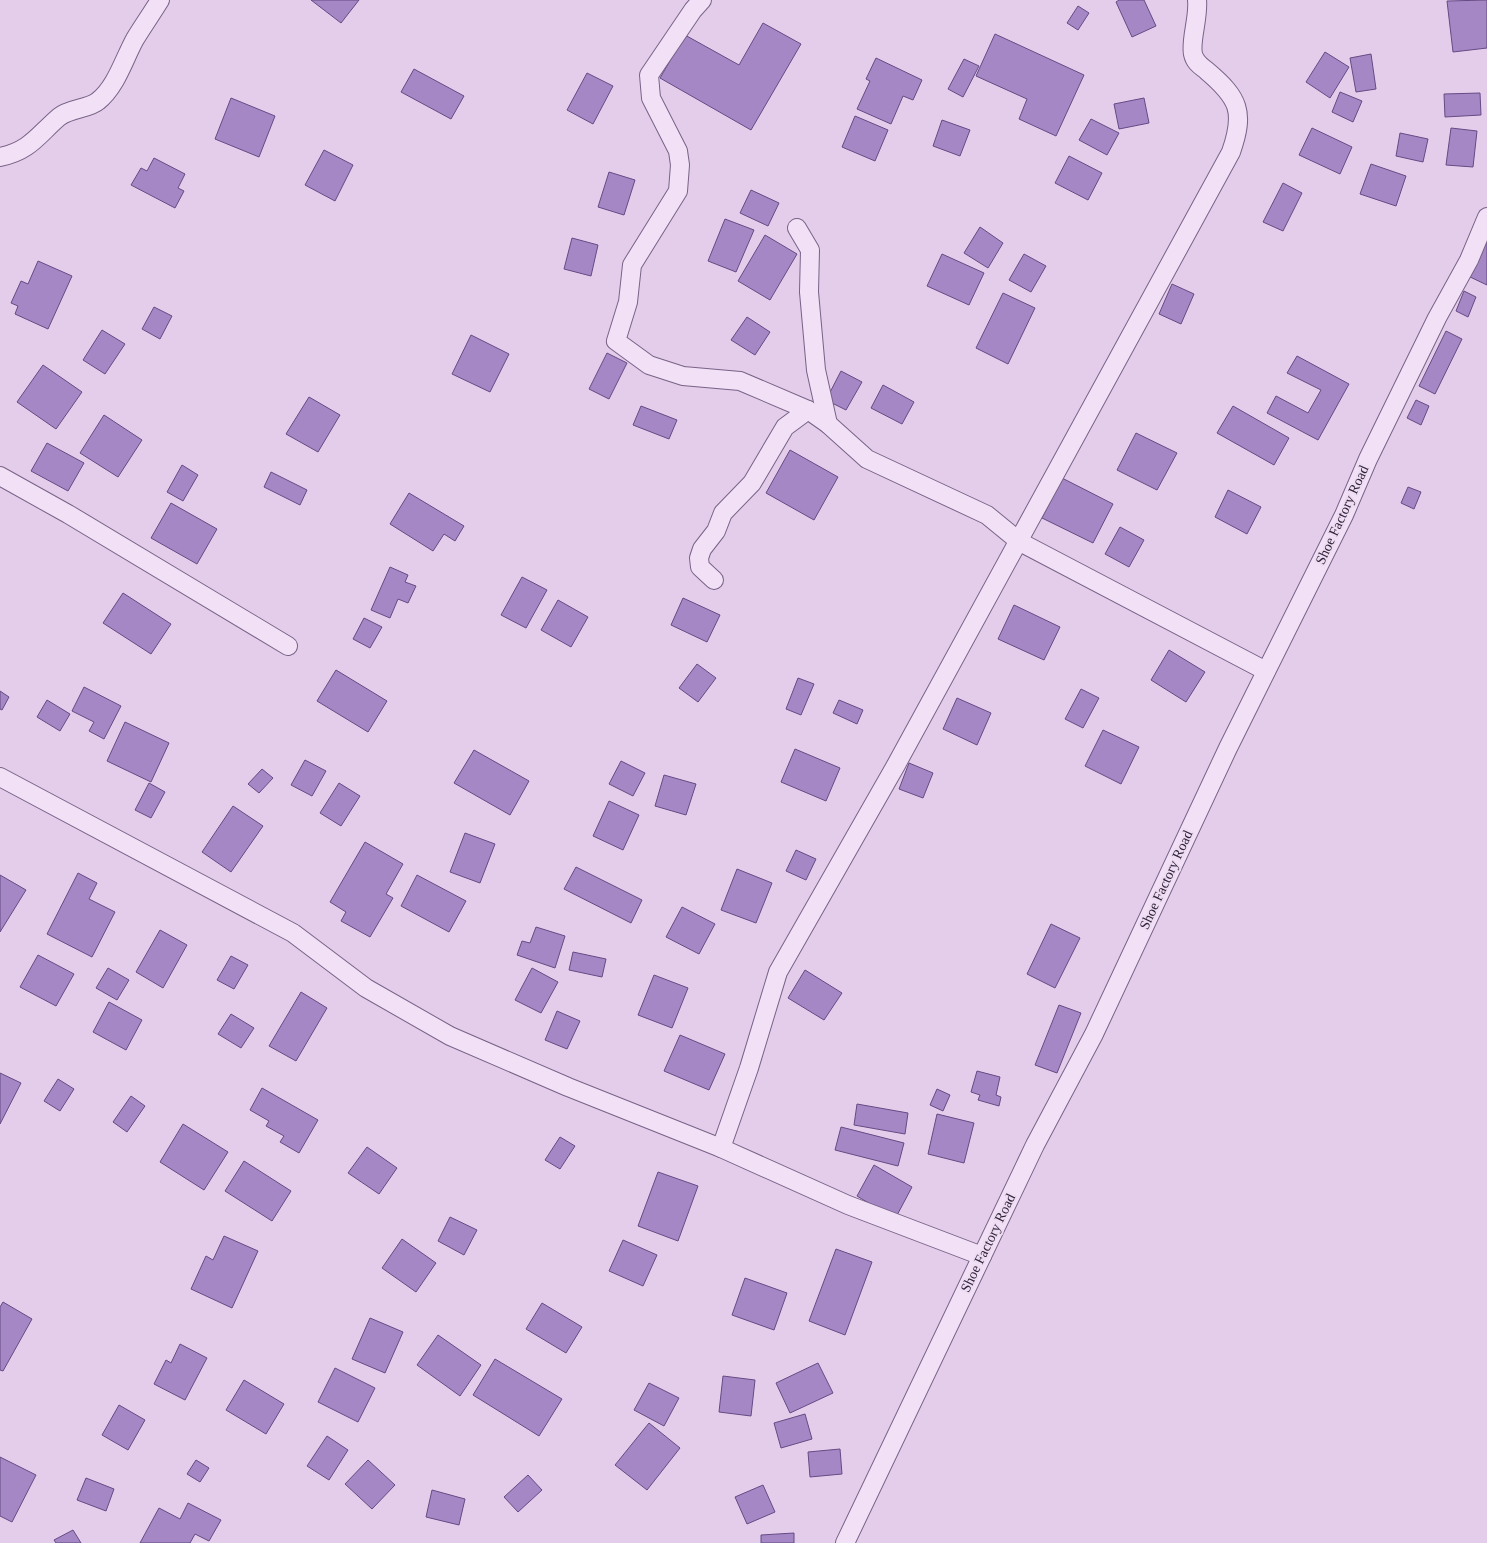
<svg xmlns="http://www.w3.org/2000/svg" width="1487" height="1543" viewBox="0 0 1487 1543" font-family="Georgia,serif">
  <rect width="100%" height="100%" fill="#e4cdeb"/>
  <g fill="#a587c5" stroke="#654a84">
    <polygon points="311,0 359,0 341,23"/>
    <polygon points="1119,0 1144,0 1156,26 1132,37 1116,2"/>
    <polygon points="1487,0 1487,48 1453,52 1447,1"/>
    <polygon points="1078,6 1089,13 1078,30 1067,23"/>
    <polygon points="763,23 801,44 751,130 660,78 685,35 739,65"/>
    <polygon points="995,34 1084,75 1056,136 1019,119 1027,99 976,76"/>
    <polygon points="1325,52 1349,67 1330,98 1306,82"/>
    <polygon points="1371,54 1376,89 1356,92 1350,58"/>
    <polygon points="876,58 922,80 913,100 903,96 891,124 857,109 870,81 866,79"/>
    <polygon points="964,59 979,66 963,97 948,89"/>
    <polygon points="414,69 464,96 451,119 401,92"/>
    <polygon points="587,73 613,86 593,124 567,110"/>
    <polygon points="1340,92 1362,101 1353,122 1332,112"/>
    <polygon points="1480,93 1481,115 1445,117 1444,94"/>
    <polygon points="231,98 275,116 259,157 215,139"/>
    <polygon points="1144,98 1149,123 1119,129 1114,104"/>
    <polygon points="855,116 888,130 875,161 842,147"/>
    <polygon points="1091,119 1119,133 1107,155 1079,140"/>
    <polygon points="942,120 970,130 960,156 933,146"/>
    <polygon points="1312,128 1352,147 1340,174 1299,155"/>
    <polygon points="1451,128 1477,131 1473,167 1446,165"/>
    <polygon points="1400,133 1428,139 1423,162 1396,156"/>
    <polygon points="324,150 353,165 335,201 305,185"/>
    <polygon points="1069,156 1102,173 1088,200 1055,183"/>
    <polygon points="154,158 185,174 178,188 184,191 175,208 131,185 141,168 147,171"/>
    <polygon points="1371,164 1406,176 1396,206 1360,194"/>
    <polygon points="609,172 635,180 624,215 598,207"/>
    <polygon points="1283,183 1302,193 1283,231 1263,222"/>
    <polygon points="751,190 779,203 768,226 740,213"/>
    <polygon points="725,219 754,230 736,272 708,261"/>
    <polygon points="980,227 1003,243 988,268 964,253"/>
    <polygon points="765,235 797,254 770,300 738,281"/>
    <polygon points="572,238 598,245 591,276 564,269"/>
    <polygon points="1487,239 1487,285 1468,276"/>
    <polygon points="942,254 984,273 969,305 927,286"/>
    <polygon points="1024,254 1046,266 1031,292 1009,280"/>
    <polygon points="38,261 72,276 48,329 15,314 18,306 11,303 21,281 28,284"/>
    <polygon points="1172,284 1194,294 1181,324 1159,314"/>
    <polygon points="1464,291 1476,297 1468,317 1456,311"/>
    <polygon points="1003,293 1035,308 1008,364 976,348"/>
    <polygon points="154,307 172,316 160,339 142,329"/>
    <polygon points="747,317 770,332 755,355 731,340"/>
    <polygon points="102,330 125,344 105,374 83,360"/>
    <polygon points="1446,331 1462,339 1435,394 1419,386"/>
    <polygon points="471,335 509,354 490,392 452,374"/>
    <polygon points="607,353 627,363 609,399 589,389"/>
    <polygon points="1297,356 1349,384 1318,440 1267,413 1276,396 1308,413 1321,390 1287,373"/>
    <polygon points="43,365 82,392 56,429 17,402"/>
    <polygon points="841,371 862,382 846,410 826,400"/>
    <polygon points="883,385 914,402 902,424 871,408"/>
    <polygon points="309,397 340,415 318,452 286,434"/>
    <polygon points="1416,400 1429,406 1421,425 1407,418"/>
    <polygon points="641,406 677,420 669,439 633,425"/>
    <polygon points="1233,406 1289,438 1274,465 1217,433"/>
    <polygon points="104,415 142,440 118,477 80,453"/>
    <polygon points="1136,433 1177,453 1157,490 1117,470"/>
    <polygon points="47,443 84,463 68,491 31,471"/>
    <polygon points="790,450 838,477 814,520 766,493"/>
    <polygon points="182,465 198,475 183,501 167,492"/>
    <polygon points="271,472 307,490 300,505 264,487"/>
    <polygon points="1062,478 1113,504 1093,543 1042,518"/>
    <polygon points="1408,487 1421,492 1414,509 1401,503"/>
    <polygon points="1228,490 1261,507 1247,534 1215,517"/>
    <polygon points="409,493 464,526 455,541 444,534 433,551 390,524"/>
    <polygon points="171,503 217,529 197,564 151,538"/>
    <polygon points="1120,527 1144,540 1129,567 1105,554"/>
    <polygon points="390,567 408,575 405,582 416,586 408,603 398,599 390,618 371,610"/>
    <polygon points="522,577 547,590 526,628 501,615"/>
    <polygon points="123,593 171,624 151,654 103,623"/>
    <polygon points="683,598 720,615 707,642 671,625"/>
    <polygon points="558,600 588,617 571,647 541,630"/>
    <polygon points="1014,605 1060,627 1044,660 998,639"/>
    <polygon points="364,618 382,627 370,648 353,639"/>
    <polygon points="1169,650 1205,672 1186,702 1151,680"/>
    <polygon points="697,664 716,678 698,702 679,688"/>
    <polygon points="336,670 387,701 368,732 317,701"/>
    <polygon points="798,678 814,684 801,715 786,709"/>
    <polygon points="84,687 121,706 104,739 89,731 94,722 72,711"/>
    <polygon points="1081,689 1099,698 1083,728 1065,719"/>
    <polygon points="0,691 9,697 2,710 0,709"/>
    <polygon points="957,698 991,713 977,745 943,729"/>
    <polygon points="47,700 70,714 60,731 37,717"/>
    <polygon points="839,700 863,710 857,724 833,713"/>
    <polygon points="125,722 169,743 151,782 107,761"/>
    <polygon points="1103,730 1139,747 1121,784 1085,766"/>
    <polygon points="795,749 840,768 826,801 781,782"/>
    <polygon points="474,750 529,781 510,815 454,783"/>
    <polygon points="305,760 326,771 312,796 291,785"/>
    <polygon points="621,761 645,773 633,796 609,784"/>
    <polygon points="909,763 933,773 923,798 899,789"/>
    <polygon points="262,769 273,778 259,793 248,784"/>
    <polygon points="664,775 696,784 686,815 655,806"/>
    <polygon points="149,783 165,792 151,818 135,810"/>
    <polygon points="339,783 360,796 341,826 320,813"/>
    <polygon points="609,801 639,815 623,850 593,836"/>
    <polygon points="233,806 263,826 231,872 202,852"/>
    <polygon points="465,833 495,844 480,883 450,872"/>
    <polygon points="365,842 403,864 386,894 393,898 370,937 341,921 346,912 330,902"/>
    <polygon points="796,850 816,859 806,880 786,871"/>
    <polygon points="576,867 642,900 631,923 564,889"/>
    <polygon points="737,869 772,883 756,923 721,910"/>
    <polygon points="78,873 97,883 89,899 115,912 92,957 47,934"/>
    <polygon points="0,875 26,890 0,932"/>
    <polygon points="417,875 466,901 449,932 401,906"/>
    <polygon points="682,907 715,924 699,954 666,937"/>
    <polygon points="1051,924 1080,938 1055,988 1027,974"/>
    <polygon points="536,927 565,936 555,968 517,955 522,941 530,943"/>
    <polygon points="160,930 187,945 163,988 136,972"/>
    <polygon points="573,952 606,959 602,977 569,970"/>
    <polygon points="38,955 74,974 56,1006 20,987"/>
    <polygon points="231,956 248,965 234,989 217,980"/>
    <polygon points="108,968 129,980 117,1000 96,988"/>
    <polygon points="532,968 558,982 541,1013 515,1000"/>
    <polygon points="805,970 842,993 824,1020 788,998"/>
    <polygon points="654,975 688,988 672,1028 638,1015"/>
    <polygon points="301,992 327,1008 296,1061 269,1046"/>
    <polygon points="109,1002 142,1020 126,1050 93,1032"/>
    <polygon points="1059,1005 1081,1013 1057,1073 1035,1065"/>
    <polygon points="557,1011 580,1021 567,1049 545,1040"/>
    <polygon points="231,1014 254,1028 241,1048 218,1034"/>
    <polygon points="680,1035 725,1054 709,1090 664,1071"/>
    <polygon points="977,1071 1000,1077 996,1095 1001,1097 999,1106 978,1100 980,1095 971,1092"/>
    <polygon points="0,1073 21,1083 0,1124"/>
    <polygon points="58,1079 74,1089 60,1111 44,1101"/>
    <polygon points="262,1088 318,1120 299,1153 280,1142 284,1136 266,1126 269,1121 250,1110"/>
    <polygon points="937,1089 950,1095 943,1111 930,1105"/>
    <polygon points="131,1096 145,1106 127,1132 113,1122"/>
    <polygon points="857,1104 908,1113 905,1134 854,1125"/>
    <polygon points="937,1114 974,1123 964,1163 928,1154"/>
    <polygon points="183,1124 228,1152 204,1190 160,1162"/>
    <polygon points="841,1127 904,1143 898,1166 835,1150"/>
    <polygon points="560,1137 575,1146 560,1169 545,1160"/>
    <polygon points="367,1147 397,1168 379,1194 348,1173"/>
    <polygon points="244,1161 291,1191 272,1221 225,1191"/>
    <polygon points="874,1165 912,1187 895,1219 857,1196"/>
    <polygon points="658,1172 698,1186 678,1241 638,1226"/>
    <polygon points="450,1217 477,1230 464,1255 438,1241"/>
    <polygon points="224,1236 258,1251 232,1308 191,1289 206,1256 213,1260"/>
    <polygon points="402,1239 436,1263 416,1292 382,1268"/>
    <polygon points="623,1240 657,1255 643,1286 609,1271"/>
    <polygon points="836,1249 872,1262 845,1335 809,1321"/>
    <polygon points="745,1278 787,1293 774,1330 732,1315"/>
    <polygon points="3,1302 32,1319 3,1371 0,1370 0,1307"/>
    <polygon points="542,1303 582,1327 566,1353 526,1329"/>
    <polygon points="370,1318 403,1332 385,1373 352,1359"/>
    <polygon points="438,1335 481,1365 460,1396 417,1365"/>
    <polygon points="180,1344 207,1358 185,1400 154,1384 166,1360 171,1363"/>
    <polygon points="495,1359 562,1399 539,1436 473,1395"/>
    <polygon points="818,1363 833,1393 790,1413 776,1383"/>
    <polygon points="335,1368 375,1388 358,1422 318,1402"/>
    <polygon points="723,1376 755,1380 751,1416 719,1412"/>
    <polygon points="244,1380 284,1404 266,1434 226,1410"/>
    <polygon points="649,1383 679,1398 664,1426 634,1410"/>
    <polygon points="119,1405 145,1420 128,1450 102,1435"/>
    <polygon points="805,1414 812,1439 781,1448 774,1423"/>
    <polygon points="649,1423 680,1448 647,1490 615,1465"/>
    <polygon points="327,1436 348,1450 329,1480 307,1466"/>
    <polygon points="840,1449 842,1474 810,1477 808,1452"/>
    <polygon points="0,1457 36,1475 12,1522 0,1516"/>
    <polygon points="196,1460 209,1468 200,1482 187,1474"/>
    <polygon points="368,1460 395,1485 372,1509 345,1484"/>
    <polygon points="528,1475 542,1490 518,1512 504,1497"/>
    <polygon points="86,1478 114,1489 106,1511 77,1500"/>
    <polygon points="763,1485 775,1512 747,1524 735,1497"/>
    <polygon points="432,1490 465,1499 459,1525 426,1517"/>
    <polygon points="188,1503 221,1520 209,1541 195,1534 190,1543 140,1543 159,1508 180,1519"/>
    <polygon points="73,1530 81,1543 56,1543 54,1540"/>
    <polygon points="794,1533 794,1543 761,1543 761,1535"/>
  </g>
  <g fill="none" stroke-linecap="round" stroke-linejoin="round">
    <defs>
      <g id="minor">
        <polyline points="702,0 693,10 649,75 651,98 678,151 680,165 678,191 632,265 628,302 616,341 649,365 683,376 740,381 808,410 828,424 867,459 987,515 1020,542 1266,671"/>
        <path d="M0,157C30,151 38,135 59,117C70,108 89,109 98,101C116,87 124,59 135,39C143,26 152,13 160,0"/>
        <polyline points="797,228 810,250 809,292 816,370 828,424"/>
        <polyline points="0,476 68,514 288,646"/>
        <polyline points="714,580 700,567 699,558 702,549 716,531 723,513 752,483 785,427 808,410"/>
        <polyline points="0,777 293,933 366,988 450,1036 568,1087 721,1148 848,1205 982,1256"/>
        <path d="M721,1148L749,1068L778,972L896,765L1231,152C1245,112 1239,98 1207,71C1201,66 1195,63 1193,54C1190,41 1199,17 1197,0"/>
        <polyline points="845,1543 1035,1145 1094,1034 1228,748 1344,515 1368,459 1437,318 1469,260 1487,217"/>
      </g>
    </defs>
    <use href="#minor" stroke="#786287" stroke-width="20"/>
    <use href="#minor" stroke="#f1e0f6" stroke-width="18"/>
  </g>
  <g text-anchor="middle" dominant-baseline="central" stroke-width="4" stroke-linejoin="round" paint-order="stroke">
    <g font-size="14" fill="#302339" stroke="#eedcf3">
      <text transform="translate(1342 515) rotate(-65)">Shoe Factory Road</text>
      <text transform="translate(1166 880) rotate(-65)">Shoe Factory Road</text>
      <text transform="translate(988 1243) rotate(-64)">Shoe Factory Road</text>
    </g>
  </g>
</svg>
